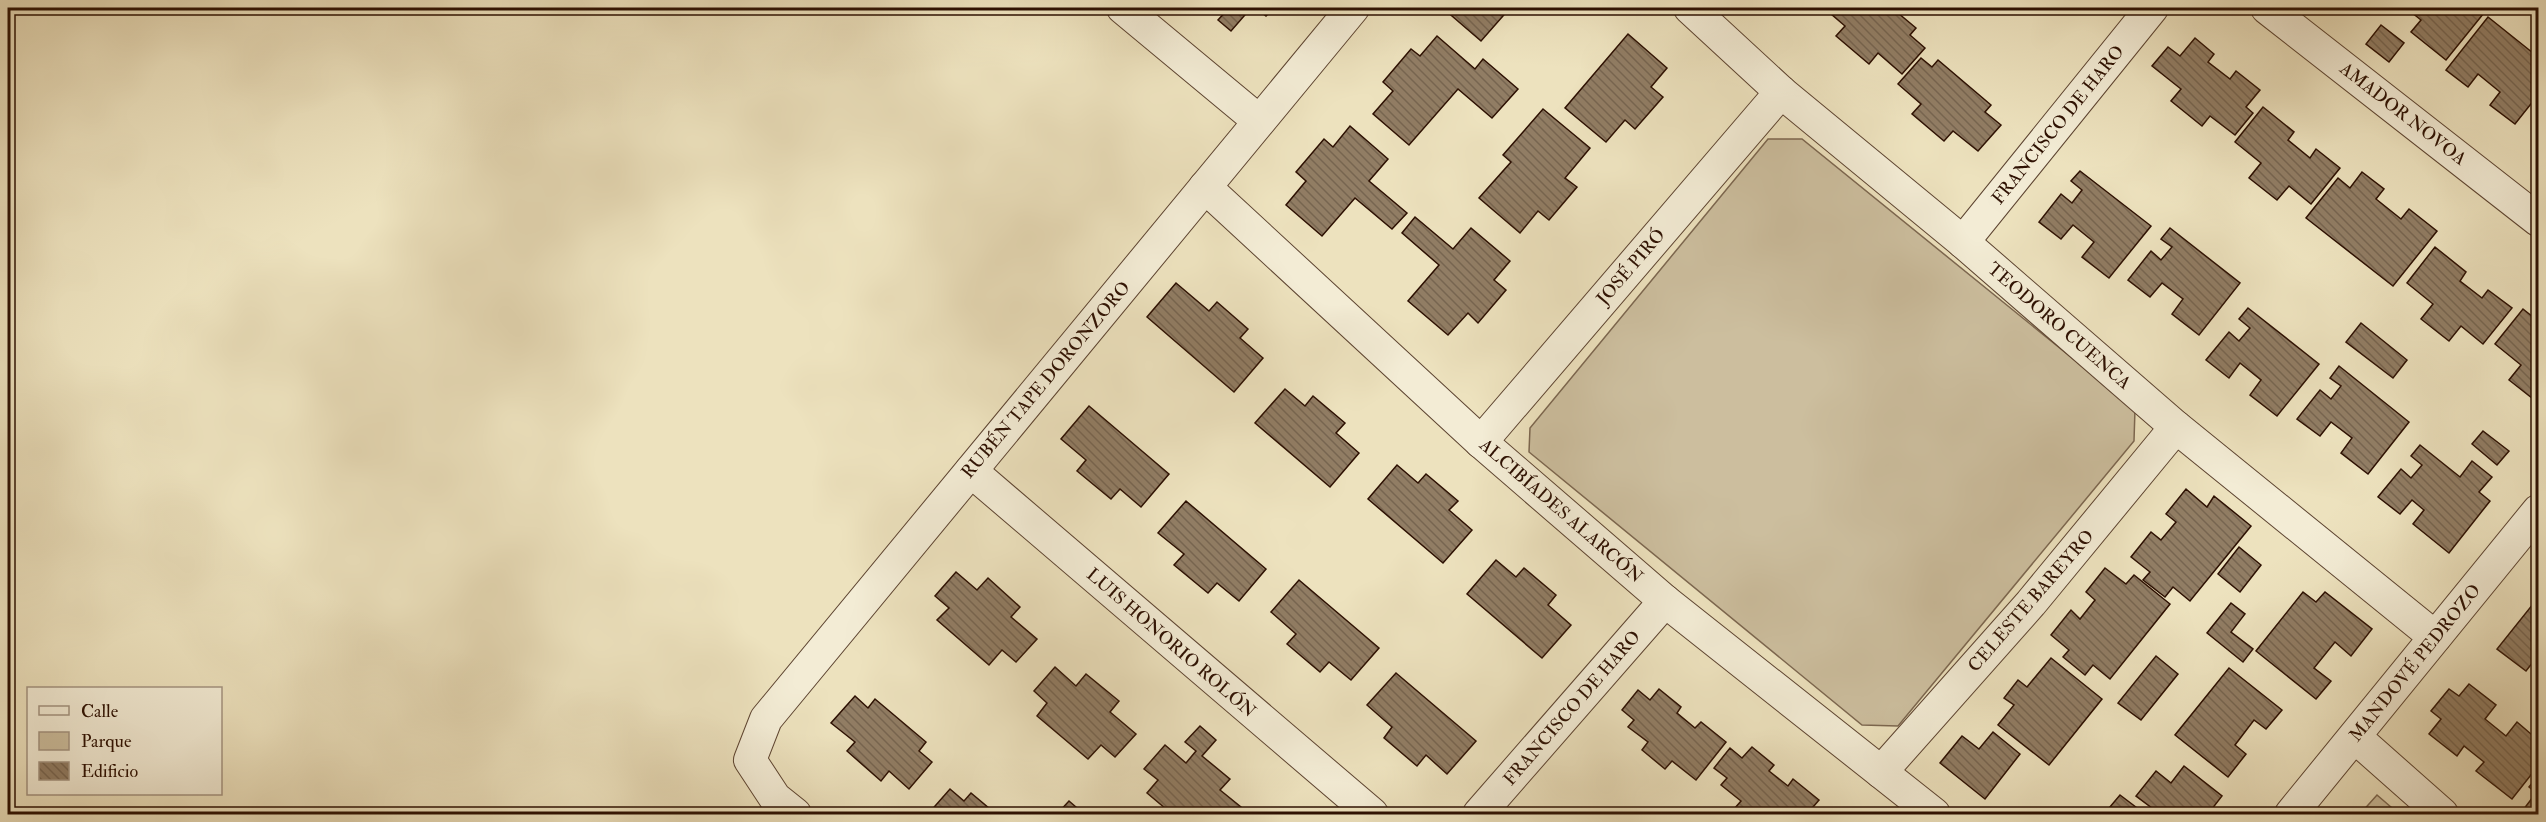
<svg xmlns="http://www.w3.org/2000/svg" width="2546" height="822" viewBox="0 0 2546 822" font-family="'IM FELL Double Pica',serif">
  <defs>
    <pattern id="building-back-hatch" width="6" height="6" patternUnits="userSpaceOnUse" patternTransform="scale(1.5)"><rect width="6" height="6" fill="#917d64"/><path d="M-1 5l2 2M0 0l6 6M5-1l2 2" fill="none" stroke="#776550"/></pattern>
  </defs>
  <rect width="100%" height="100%" fill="#ede2be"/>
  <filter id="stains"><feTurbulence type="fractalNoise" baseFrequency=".00333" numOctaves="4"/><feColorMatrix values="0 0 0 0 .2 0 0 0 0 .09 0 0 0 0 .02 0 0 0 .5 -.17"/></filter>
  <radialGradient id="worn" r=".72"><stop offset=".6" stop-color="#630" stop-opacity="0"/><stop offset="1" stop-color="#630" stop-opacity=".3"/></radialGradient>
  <g fill="#ccbe9e" stroke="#7c6750" stroke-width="1.5">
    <polygon points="1768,139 1802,139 2135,409 2134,441 1898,726 1862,725 1529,452 1530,428"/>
    <polygon points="2377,795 2399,814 2360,814"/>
  </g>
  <g fill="url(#building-back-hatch)" stroke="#2d1002" stroke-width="1.5">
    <polygon points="1229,8 1251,8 1231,31 1218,20"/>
    <polygon points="1256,8 1274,8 1266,16"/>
    <polygon points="1447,8 1510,8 1481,41 1445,10"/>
    <polygon points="1824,8 1892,8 1916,28 1910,35 1925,48 1902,74 1878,53 1869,64 1836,36 1845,26"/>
    <polygon points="2406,8 2488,8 2446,60 2411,32 2421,20"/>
    <polygon points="2488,17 2538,57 2538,95 2515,124 2490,105 2500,92 2478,74 2468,87 2446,70"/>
    <polygon points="2381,25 2404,43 2389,62 2366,44"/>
    <polygon points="1628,34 1667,68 1651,87 1663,97 1635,129 1625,120 1606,142 1565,108"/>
    <polygon points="1437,36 1475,69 1483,59 1518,89 1492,118 1458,89 1409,145 1373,114 1393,91 1383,82 1411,49 1420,56"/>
    <polygon points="2195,38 2214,54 2208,62 2230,79 2236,71 2260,90 2246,107 2253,113 2235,135 2210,116 2202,126 2171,101 2181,89 2152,66 2168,47 2180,56"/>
    <polygon points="1921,58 1932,67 1938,60 1991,105 1985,112 2001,125 1978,151 1953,131 1944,141 1912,114 1921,104 1898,84"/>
    <polygon points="2263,107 2294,132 2288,140 2310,158 2316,149 2340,168 2311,204 2289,186 2277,200 2249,178 2261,163 2235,142"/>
    <polygon points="1543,109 1590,148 1565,178 1577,187 1549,220 1538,211 1520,233 1479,198 1511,162 1503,155"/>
    <polygon points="1350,126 1388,159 1369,181 1407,213 1392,229 1355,198 1322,236 1286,205 1306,181 1296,172 1324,139 1333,147"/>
    <polygon points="2080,171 2151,226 2109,278 2082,257 2094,242 2073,225 2061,239 2039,222 2061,194 2072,203 2082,190 2071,181"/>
    <polygon points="2362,172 2384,189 2376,199 2401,219 2409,209 2437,231 2393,286 2306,218 2338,178 2350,188"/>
    <polygon points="1415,217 1453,249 1471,228 1510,261 1494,280 1506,290 1478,323 1468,313 1448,335 1408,301 1439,265 1402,233"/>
    <polygon points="2170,228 2240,283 2199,335 2172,314 2183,299 2162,283 2150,297 2128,280 2151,251 2161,260 2172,247 2161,239"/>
    <polygon points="2435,247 2466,272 2460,281 2482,298 2488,290 2512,308 2483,344 2461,326 2449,341 2421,319 2433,304 2407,283"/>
    <polygon points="1176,283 1209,311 1217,302 1248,329 1240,338 1263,358 1234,392 1147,317"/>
    <polygon points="2248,308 2319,364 2277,416 2250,395 2261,380 2240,363 2229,378 2206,360 2229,332 2239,341 2250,328 2239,319"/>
    <polygon points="2523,309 2538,321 2537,402 2509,380 2521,365 2495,344"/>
    <polygon points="2361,323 2407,360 2393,378 2346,342"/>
    <polygon points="2339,366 2409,422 2368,474 2341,453 2352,438 2331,422 2320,436 2297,419 2320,390 2331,399 2341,386 2330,378"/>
    <polygon points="1285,389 1305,406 1313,396 1345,423 1336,433 1359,453 1330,487 1255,423"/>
    <polygon points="1089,406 1169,474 1141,507 1120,489 1111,499 1077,471 1086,460 1061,439"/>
    <polygon points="2483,431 2509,451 2497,465 2472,444"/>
    <polygon points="2420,445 2460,477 2472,461 2492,477 2479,492 2490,501 2449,553 2413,524 2424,510 2412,500 2400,514 2378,497 2401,469 2411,478 2422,465 2411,456"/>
    <polygon points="1397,465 1418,483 1426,474 1458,501 1449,510 1472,530 1443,563 1368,499"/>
    <polygon points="2186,489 2207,507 2214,496 2251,526 2190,601 2173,587 2165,597 2143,580 2150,572 2131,557 2151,532 2161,540 2176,522 2166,514"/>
    <polygon points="1186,501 1266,569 1239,601 1217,583 1208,593 1174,565 1184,554 1158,533"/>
    <polygon points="2239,547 2261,565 2240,592 2218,574"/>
    <polygon points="1496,560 1516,577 1524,568 1556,595 1548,605 1571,625 1542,658 1467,594"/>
    <polygon points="2105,568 2126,584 2134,575 2170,604 2110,679 2093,665 2085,675 2063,657 2069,650 2051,635 2071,610 2080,619 2095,600 2086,592"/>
    <polygon points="956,572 977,590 988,578 1020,607 1011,617 1037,639 1016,662 1002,650 989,665 937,620 949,608 935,596"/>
    <polygon points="1299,580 1379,648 1351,680 1329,662 1320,672 1287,644 1296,634 1271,612"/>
    <polygon points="2303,592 2316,602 2325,592 2372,629 2351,656 2335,642 2314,668 2331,681 2316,699 2256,651"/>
    <polygon points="2537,599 2538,666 2533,662 2526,671 2497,649"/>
    <polygon points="2231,603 2245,614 2231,632 2253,649 2243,662 2207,633"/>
    <polygon points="2156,656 2178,674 2141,720 2118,703"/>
    <polygon points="2051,658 2102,699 2049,765 1998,725 2014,705 2004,698 2018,680 2027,687"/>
    <polygon points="1055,667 1076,686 1086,674 1119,701 1110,712 1136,734 1115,757 1101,745 1088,759 1037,716 1047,703 1034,691"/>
    <polygon points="2229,668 2282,710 2266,729 2254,720 2235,745 2246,754 2228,777 2175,735"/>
    <polygon points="1396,673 1476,741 1447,774 1426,755 1417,766 1384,738 1392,727 1367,705"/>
    <polygon points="2469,684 2496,705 2485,719 2506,736 2517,722 2538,740 2538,766 2512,799 2476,771 2484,762 2464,746 2457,756 2429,734 2441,719 2431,711 2449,689 2459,696"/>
    <polygon points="1659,689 1681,707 1677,713 1695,728 1701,722 1726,742 1696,780 1672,761 1665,769 1642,750 1648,742 1628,727 1634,720 1622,710 1638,690 1650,700"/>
    <polygon points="855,696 868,708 875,699 926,742 919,751 932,762 909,789 889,771 881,781 847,751 855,742 831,723"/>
    <polygon points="1200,726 1216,740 1202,756 1230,779 1220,790 1246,811 1243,814 1172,814 1147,793 1158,780 1144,769 1165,745 1186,763 1196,751 1185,742"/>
    <polygon points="1993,732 2020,754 1985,799 1940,763 1962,736 1979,749"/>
    <polygon points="1752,747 1774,765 1769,771 1788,786 1793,779 1819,800 1807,814 1743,814 1735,808 1741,801 1721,785 1727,778 1714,768 1730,748 1742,758"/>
    <polygon points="2184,766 2222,796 2208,814 2160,814 2136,796 2156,771 2171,783"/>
    <polygon points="2538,776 2538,814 2529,814 2523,810 2536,793 2529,787"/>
    <polygon points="950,789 964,801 971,793 996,814 928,814"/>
    <polygon points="2120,795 2145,814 2104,814"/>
    <polygon points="1069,801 1084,814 1057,814"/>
  </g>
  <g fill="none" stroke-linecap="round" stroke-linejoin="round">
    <defs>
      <g id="street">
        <polyline points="1123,8 1259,121"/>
        <polyline points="1690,8 1781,92 1963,242 2176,427 2435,637"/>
        <polyline points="2267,8 2538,220"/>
        <polyline points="1205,187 1481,442 1665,601 1934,814"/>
        <polyline points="1963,242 2152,8"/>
        <polyline points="1481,442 1781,92"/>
        <polyline points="971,471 1372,814"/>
        <polyline points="2355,737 2442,814"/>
        <polyline points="1881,772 2031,603 2176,427"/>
        <polyline points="795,814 775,798 750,760 766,719 1353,8"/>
        <polyline points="1479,814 1665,601"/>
        <polyline points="2291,814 2538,511"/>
      </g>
    </defs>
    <use href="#street" stroke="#5d4431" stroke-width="34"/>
    <use href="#street" stroke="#f3ecd5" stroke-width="32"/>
  </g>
  <g text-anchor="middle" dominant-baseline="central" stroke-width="4.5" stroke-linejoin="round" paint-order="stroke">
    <g font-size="18" fill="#2d1002" stroke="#f3ecd5">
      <text transform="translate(2403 114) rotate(38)">AMADOR NOVOA</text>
      <text transform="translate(2058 125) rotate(-51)">FRANCISCO DE HARO</text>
      <text transform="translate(1631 267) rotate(-49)">JOSÉ PIRÓ</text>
      <text transform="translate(2059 326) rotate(41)">TEODORO CUENCA</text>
      <text transform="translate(1046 380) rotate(-50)">RUBÉN TAPE DORONZORO</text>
      <text transform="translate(1561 511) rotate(41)">ALCIBÍADES ALARCÓN</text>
      <text transform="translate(2031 601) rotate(-49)">CELESTE BAREYRO</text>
      <text transform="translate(1171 643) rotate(41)">LUIS HONORIO ROLÓN</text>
      <text transform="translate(2415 663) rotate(-51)">MANDOVÉ PEDROZO</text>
      <text transform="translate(1572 708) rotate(-49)">FRANCISCO DE HARO</text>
    </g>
  </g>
  <rect width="2546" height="822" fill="none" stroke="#ede2be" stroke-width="30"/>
  <rect x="9" y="9" width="2528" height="804" fill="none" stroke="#2d1002" stroke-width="3"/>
  <rect x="15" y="15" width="2516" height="792" fill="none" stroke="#2d1002" stroke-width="1.5"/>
  <rect x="27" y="687" width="195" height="108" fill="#f3ecd5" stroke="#a49481" stroke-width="1.5"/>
  <rect x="39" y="706" width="30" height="9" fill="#f3ecd5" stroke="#a49481" stroke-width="1.5"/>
  <text x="81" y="717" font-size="18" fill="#2d1002">Calle</text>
  <rect x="39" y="732" width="30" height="18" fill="#ccbe9e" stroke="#a49481" stroke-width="1.5"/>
  <text x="81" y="747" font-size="18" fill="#2d1002">Parque</text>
  <rect x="39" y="762" width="30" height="18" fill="url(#building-back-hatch)" stroke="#a49481" stroke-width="1.5"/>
  <text x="81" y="777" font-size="18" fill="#2d1002">Edificio</text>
  <rect width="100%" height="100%" filter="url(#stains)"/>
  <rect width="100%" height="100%" fill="url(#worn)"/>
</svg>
